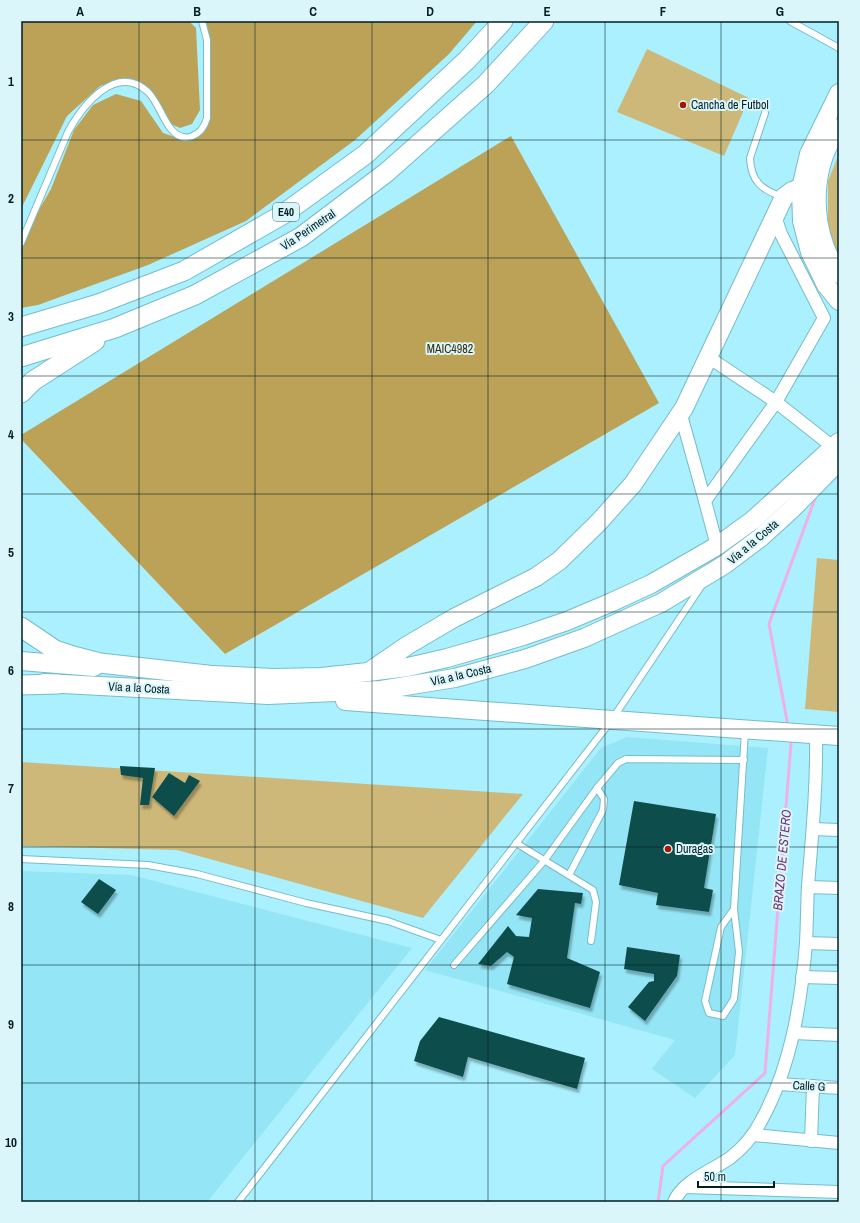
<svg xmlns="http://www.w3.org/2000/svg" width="860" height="1223" viewBox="0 0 860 1223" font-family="'Archivo Narrow',sans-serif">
  <defs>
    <filter id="shadow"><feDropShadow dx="2" dy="4" stdDeviation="1" flood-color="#0004"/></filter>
  </defs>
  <rect width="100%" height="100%" fill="#aaf0fe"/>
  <g fill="#94e5f5">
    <polygon points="627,737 768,748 735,1055 695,1098 652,1069 675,1040 425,970 601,748"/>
    <polygon points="21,871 131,875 412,948 207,1202 21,1202"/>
  </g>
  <g fill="#cdb879">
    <polygon points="647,49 749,98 724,156 617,112"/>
    <polygon points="839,154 839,258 828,230 828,181"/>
    <polygon points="817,558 839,560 839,712 805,709"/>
    <polygon points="21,762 523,794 423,918 177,850 21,846"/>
  </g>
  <g fill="#bba257">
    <polygon points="21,21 189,21 196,28 200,110 192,124 180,128 171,124 146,92 118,80 100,86 67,116 21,209"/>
    <polygon points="204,21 477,21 449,54 355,140 246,221 148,265 38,305 21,308 21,241 51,189 74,130 93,105 116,94 141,101 163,133 183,140 194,136 201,128 207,113 207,24"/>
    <polygon points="511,136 659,403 225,654 21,439 21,435"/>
  </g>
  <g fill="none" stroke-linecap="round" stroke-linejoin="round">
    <g stroke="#efb0e6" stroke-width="3">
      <polyline points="788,726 769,624 816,496"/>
      <polyline points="658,1202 663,1166 765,1073 791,743 790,738"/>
    </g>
  </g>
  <g fill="#104e4b" filter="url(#shadow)">
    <polygon points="120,766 155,768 149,805 140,805 143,778 121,775"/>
    <polygon points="169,773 185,783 189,775 200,781 174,816 152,797"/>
    <polygon points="634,801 716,814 704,888 713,890 709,912 656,905 658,893 619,885"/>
    <polygon points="99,879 116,890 98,914 81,902"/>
    <polygon points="538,889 583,893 581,904 575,903 567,958 600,972 590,1008 507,984 514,957 507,952 491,966 478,964 508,926 516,936 529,937 532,918 516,915"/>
    <polygon points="627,947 680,955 677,976 645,1021 628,1007 649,982 654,981 654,974 624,969"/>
    <polygon points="439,1017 585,1058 577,1089 468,1057 463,1077 414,1061 420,1041"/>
  </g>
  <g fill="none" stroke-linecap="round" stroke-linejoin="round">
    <defs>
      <g id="service">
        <polyline points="790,21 839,48"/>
        <path d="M765,113L750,158C751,182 762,190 783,197"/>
        <path d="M21,243L68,132C82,106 116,62 148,92C158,102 162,118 171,129C184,145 202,136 207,118V40L202,21"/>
        <polyline points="516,843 593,890 596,902 591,941"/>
        <polyline points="21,859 148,865 197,874 306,903 388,921 441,940"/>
        <polyline points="569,875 603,810 604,799 597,788"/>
        <polyline points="734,909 721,927 705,1001 709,1013 723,1016 734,999 739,952 734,909 745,731"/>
        <polyline points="454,965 544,861 597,788 618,763 626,759 744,760"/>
        <polyline points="238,1202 611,721 702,585"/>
      </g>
      <g id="minor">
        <polyline points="708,357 776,402 833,447"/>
        <polyline points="681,415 705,501"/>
        <polyline points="717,546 705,501 776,402 824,318 781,234 775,216"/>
        <polyline points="813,829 839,830"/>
        <polyline points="808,887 839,888"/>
        <polyline points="806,943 839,944"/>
        <polyline points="802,977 839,978"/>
        <polyline points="794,1033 839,1035"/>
        <polyline points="779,1084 839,1088"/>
        <polyline points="753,1135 839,1143"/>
        <polyline points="811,1141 813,1086"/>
        <polyline points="685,1187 839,1192"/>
        <path d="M674,1202C682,1181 713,1170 730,1158C743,1148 754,1135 761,1121C791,1067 801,1004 806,943C807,924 807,905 808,886C812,836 817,785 816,735"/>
      </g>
      <g id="primary">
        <polyline points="839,93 809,154 801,188 802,221 810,252 826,285 839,301"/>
        <path d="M839,128C814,161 811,209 825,247C828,256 834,265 839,274"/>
        <polyline points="21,661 94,667"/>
        <polyline points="370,671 408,645 454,618 536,577 559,561 598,523 633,484 684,408 784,197 792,191 801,188"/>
        <polyline points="192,674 274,678 321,677 368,672 408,667 447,658 523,636 567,621 612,602 651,584 717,546 753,520 839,442"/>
        <polyline points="44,683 268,695 381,690 455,678 525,659 584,638 661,603 724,565 760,538 793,508 839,461"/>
        <polyline points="345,701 839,736"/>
      </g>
      <g id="trunk">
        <polyline points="21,327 98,304 184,271 282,215 366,154 467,60 503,21"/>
        <polyline points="21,357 115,328 195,295 301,237 387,172 486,84 544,21"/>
        <polyline points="21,393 33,381 95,341"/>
        <polyline points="21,627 55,650 73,656 100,663 207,675"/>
        <polyline points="21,685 58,684"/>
      </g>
    </defs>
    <use href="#service" stroke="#77bcc9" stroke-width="8"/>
    <use href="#minor" stroke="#77bcc9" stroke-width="14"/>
    <use href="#primary" stroke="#77bcc9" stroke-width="20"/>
    <use href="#trunk" stroke="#77bcc9" stroke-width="21"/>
    <use href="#service" stroke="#fff" stroke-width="6"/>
    <use href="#minor" stroke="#fff" stroke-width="12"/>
    <use href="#primary" stroke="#fff" stroke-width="18"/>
    <use href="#trunk" stroke="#fff" stroke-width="19"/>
  </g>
  <path fill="none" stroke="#011e23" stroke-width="1" stroke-opacity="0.55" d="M139,21V1202M255,21V1202M372,21V1202M488,21V1202M605,21V1202M721,21V1202M21,140H839M21,258H839M21,376H839M21,494H839M21,612H839M21,729H839M21,847H839M21,965H839M21,1083H839"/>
  <g fill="#a81700" stroke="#dbf6fb" stroke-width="1.5">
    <circle cx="683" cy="105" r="4"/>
    <circle cx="668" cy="849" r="4"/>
  </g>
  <g text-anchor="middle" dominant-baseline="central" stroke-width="4" stroke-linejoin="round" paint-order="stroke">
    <rect fill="#dbf6fb" stroke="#425f64" stroke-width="1" x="273" y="203" width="26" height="18" rx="3"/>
    <g font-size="11" font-weight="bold" fill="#011e23">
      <text x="286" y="212">E40</text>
    </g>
    <g font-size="12" fill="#011e23" stroke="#dbf6fb" text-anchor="start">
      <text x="691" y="105">Cancha de Futbol</text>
      <text x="676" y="849">Duragas</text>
    </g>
    <g font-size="12" fill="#011e23" stroke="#dbf6fb">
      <text transform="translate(308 230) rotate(-34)">Vía Perimetral</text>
      <text transform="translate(753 542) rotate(-40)">Vía a la Costa</text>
      <text transform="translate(461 675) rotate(-13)">Vía a la Costa</text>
      <text transform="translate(139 688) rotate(3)">Vía a la Costa</text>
      <text transform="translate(809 1086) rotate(3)">Calle G</text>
    </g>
    <g font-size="12" fill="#372c0a" stroke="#dbf6fb">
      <text x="450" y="349">MAIC4982</text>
    </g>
    <g font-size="13" font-style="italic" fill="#742d6e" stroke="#dbf6fb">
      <text transform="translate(782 860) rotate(-85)">BRAZO DE ESTERO</text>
    </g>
  </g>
  <rect width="860" height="1223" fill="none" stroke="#dbf6fb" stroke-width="44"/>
  <path d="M698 1181v6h76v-6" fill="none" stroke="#011e23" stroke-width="2"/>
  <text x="704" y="1181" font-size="12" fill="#011e23" stroke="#dbf6fb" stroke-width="3" paint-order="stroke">50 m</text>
  <rect x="22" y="22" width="816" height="1179" fill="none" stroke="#011e23" stroke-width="1.5"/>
  <g font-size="13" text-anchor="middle" font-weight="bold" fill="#011e23">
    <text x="80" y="16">A</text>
    <text x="197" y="16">B</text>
    <text x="313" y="16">C</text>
    <text x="430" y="16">D</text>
    <text x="547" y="16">E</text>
    <text x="663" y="16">F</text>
    <text x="780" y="16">G</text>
    <text x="11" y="86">1</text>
    <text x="11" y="203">2</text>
    <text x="11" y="321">3</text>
    <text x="11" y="439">4</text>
    <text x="11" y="557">5</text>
    <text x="11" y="675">6</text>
    <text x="11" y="793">7</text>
    <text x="11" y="911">8</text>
    <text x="11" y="1029">9</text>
    <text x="11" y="1147">10</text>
  </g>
</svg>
